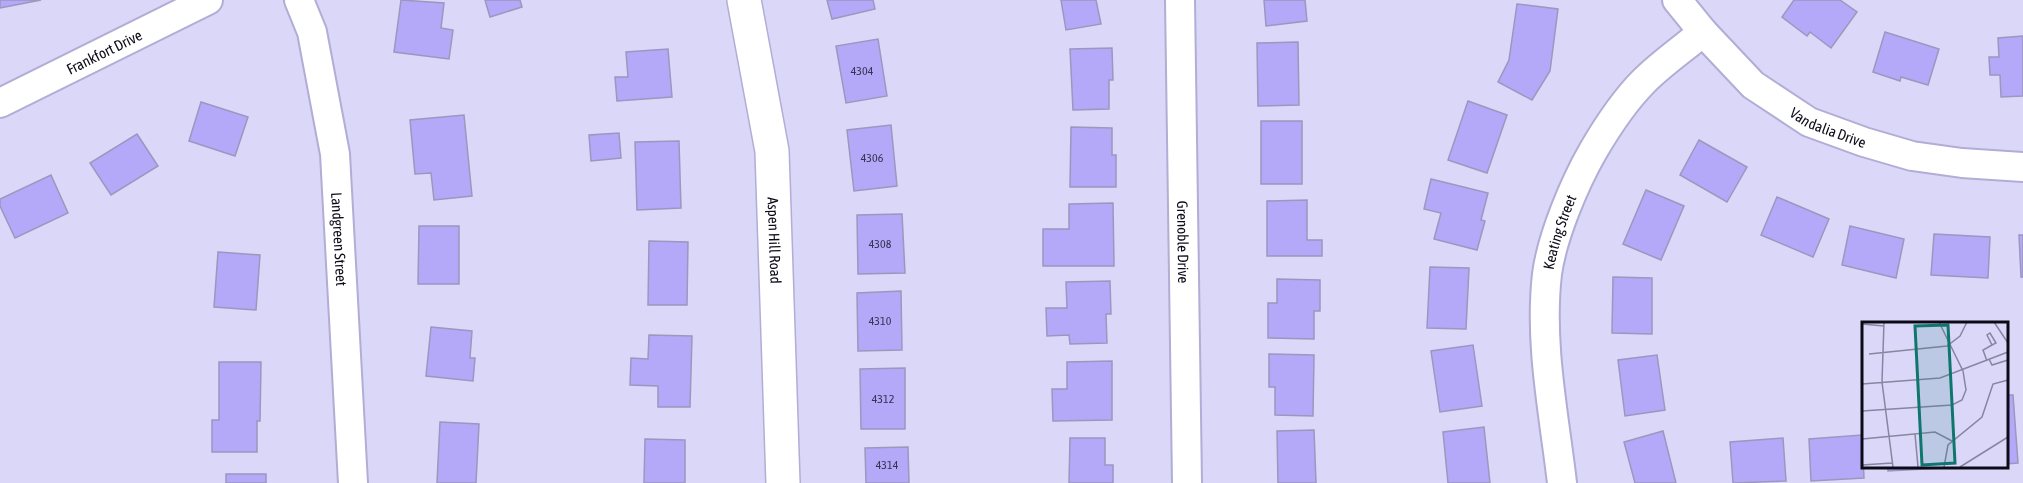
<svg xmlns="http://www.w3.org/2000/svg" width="2023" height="483" viewBox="0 0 2023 483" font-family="'Asap Condensed',sans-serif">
  <rect width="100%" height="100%" fill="#dbd7f9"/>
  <g fill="#b4a9f9" stroke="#9b97be" stroke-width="1.5">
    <polygon points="0,0 41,0 0,8"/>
    <polygon points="401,0 444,3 441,28 453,30 449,59 394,52"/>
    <polygon points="485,0 520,0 522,7 490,17"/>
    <polygon points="827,0 873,0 875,9 832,19"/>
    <polygon points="1061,0 1096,0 1101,24 1066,30"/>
    <polygon points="1264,0 1305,0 1307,21 1266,26"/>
    <polygon points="1794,0 1840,0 1857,12 1831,48 1810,32 1807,36 1782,17"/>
    <polygon points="1517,4 1558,9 1550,71 1532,100 1498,82 1509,60"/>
    <polygon points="1885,32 1939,49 1928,85 1901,77 1900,81 1873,72"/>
    <polygon points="2023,36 2023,96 2001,97 2000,75 1990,75 1989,57 1999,57 1998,38"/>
    <polygon points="878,39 887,96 846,103 836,46"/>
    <polygon points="1298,42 1299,105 1258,106 1257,43"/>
    <polygon points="1112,48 1113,80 1109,80 1109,109 1073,110 1070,49"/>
    <polygon points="668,49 672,97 617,101 615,77 628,77 626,52"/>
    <polygon points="1468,101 1507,115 1487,173 1448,160"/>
    <polygon points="201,102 248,117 235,156 189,141"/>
    <polygon points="464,115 472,196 434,200 431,173 415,174 410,120"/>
    <rect x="1261" y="121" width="41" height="63"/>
    <polygon points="891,125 897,186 854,191 847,130"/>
    <polygon points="1071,127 1112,128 1112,155 1116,155 1116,187 1070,187"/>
    <polygon points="619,133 621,158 591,161 589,135"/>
    <polygon points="137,134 158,166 111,195 90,163"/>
    <polygon points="1699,140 1747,167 1727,202 1680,175"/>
    <polygon points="679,141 681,208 637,210 635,142"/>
    <polygon points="51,175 68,213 15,238 0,206 0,199"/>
    <polygon points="1431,179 1488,193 1481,220 1485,221 1477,250 1434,239 1441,213 1424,209"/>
    <polygon points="1646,190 1684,206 1661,260 1623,244"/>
    <polygon points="1777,197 1829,219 1813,257 1761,235"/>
    <polygon points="1307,200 1307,240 1322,240 1322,256 1267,256 1267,201"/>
    <polygon points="1113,203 1114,266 1043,266 1043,229 1069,229 1069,204"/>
    <polygon points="902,214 905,273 858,274 857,215"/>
    <polygon points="419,226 459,226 459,284 418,284"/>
    <polygon points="1850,226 1904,239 1896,278 1842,265"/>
    <polygon points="1934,234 1990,237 1988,278 1931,275"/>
    <polygon points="2019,235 2023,235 2023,277 2021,277"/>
    <polygon points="649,241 688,242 687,305 648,305"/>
    <polygon points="218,252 260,255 256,310 214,307"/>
    <polygon points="1430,267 1469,268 1466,329 1427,328"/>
    <polygon points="1613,277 1652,278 1652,334 1612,333"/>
    <polygon points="1277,279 1320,280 1320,311 1314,311 1314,339 1268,338 1268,303 1277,303"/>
    <polygon points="1110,281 1111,314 1106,314 1107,343 1070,344 1069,335 1047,336 1046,308 1067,308 1066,282"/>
    <polygon points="901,291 902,350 858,351 857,293"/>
    <polygon points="431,327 472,331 470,358 475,358 473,381 426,376"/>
    <polygon points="649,335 692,336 690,407 658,407 658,386 630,385 631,358 648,359"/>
    <polygon points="1473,345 1482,406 1440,412 1431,351"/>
    <polygon points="1269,354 1314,355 1313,416 1275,415 1275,387 1269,387"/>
    <polygon points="1657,355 1665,410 1625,416 1618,360"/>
    <polygon points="1112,361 1112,420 1053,421 1052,389 1067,389 1067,362"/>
    <polygon points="219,362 261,362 260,421 257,421 257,452 212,452 212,420 219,420"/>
    <polygon points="905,368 905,429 861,429 860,369"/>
    <polygon points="2006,395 2013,395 2018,463 2006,464"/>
    <polygon points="440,422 479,424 476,483 437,483"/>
    <polygon points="1484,427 1490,483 1448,483 1443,432"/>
    <polygon points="1314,430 1316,483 1278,483 1277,431"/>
    <polygon points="1663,431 1676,483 1635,483 1624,442"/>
    <polygon points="1862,435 1864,478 1811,481 1809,439"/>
    <polygon points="1070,438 1105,438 1105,465 1113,465 1113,483 1069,483"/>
    <polygon points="1783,438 1786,481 1733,483 1730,442"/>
    <polygon points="645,439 685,440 685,483 644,483"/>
    <polygon points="908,447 909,483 866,483 865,448"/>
    <polygon points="1888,466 1940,466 1941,468 1888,471"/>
    <rect x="226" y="474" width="40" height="9"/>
  </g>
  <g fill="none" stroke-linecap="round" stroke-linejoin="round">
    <defs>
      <g id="street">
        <path id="s1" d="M299,0L312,32L335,154L353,483"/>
        <path id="s2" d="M1180,0L1187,483"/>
        <path id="s3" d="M1677,0L1703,32L1753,85L1809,122L1864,142L1912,156L1962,163L2023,167"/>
        <path id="s4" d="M0,103L208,0"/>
        <path id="s5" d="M1562,483C1554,414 1539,344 1547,274C1552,237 1574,184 1593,151C1607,127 1624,101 1644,81C1662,63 1684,48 1703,32"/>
      </g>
      <g id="secondary">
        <path id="s6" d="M744,0L772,151L783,483"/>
      </g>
    </defs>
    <use href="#street" stroke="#b1add5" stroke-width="32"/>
    <use href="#secondary" stroke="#b1add5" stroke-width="36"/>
    <use href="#street" stroke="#fff" stroke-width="28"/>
    <use href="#secondary" stroke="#fff" stroke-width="33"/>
  </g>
  <g text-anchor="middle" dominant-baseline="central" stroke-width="5" stroke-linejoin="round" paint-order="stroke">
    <g font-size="12" fill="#363250">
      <text x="862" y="71">4304</text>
      <text x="872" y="158">4306</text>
      <text x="880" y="244">4308</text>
      <text x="880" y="321">4310</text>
      <text x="883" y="399">4312</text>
      <text x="887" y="465">4314</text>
    </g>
    <g font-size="15" fill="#0c0a17" stroke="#dbd7f9">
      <text stroke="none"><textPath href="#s4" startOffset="116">Frankfort Drive</textPath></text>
      <text stroke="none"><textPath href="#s3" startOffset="201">Vandalia Drive</textPath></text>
      <text stroke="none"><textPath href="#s5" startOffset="254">Keating Street</textPath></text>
      <text stroke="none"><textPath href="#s1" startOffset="244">Landgreen Street</textPath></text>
      <text stroke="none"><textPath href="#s6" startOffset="243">Aspen Hill Road</textPath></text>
      <text stroke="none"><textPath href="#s2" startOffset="242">Grenoble Drive</textPath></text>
    </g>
  </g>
  <g transform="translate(1862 322)">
    <rect width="146" height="146" fill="#dbd7f9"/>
    <path fill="none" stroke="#88859f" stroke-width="1.5" d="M22,0L20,60L31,145M132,0L146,21M0,2L22,4M7,32L85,24L98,14L105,0M127,37L130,43L146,38M125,39L121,28L130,23L134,21L128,11L125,13L130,23M0,62L78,56L146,30M0,89L90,83L100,78L104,68L101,49L77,0M53,112L56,145M0,117L73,110L90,119M0,143L30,141M82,145L86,123L120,95L131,62L146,58M98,145L146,115"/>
    <path fill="#0f766e" fill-opacity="0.15" stroke="#0f766e" stroke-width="3" d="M86,3L93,141L60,143L53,4Z"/>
    <rect width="146" height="146" fill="none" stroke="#0c0a17" stroke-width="3"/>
  </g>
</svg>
